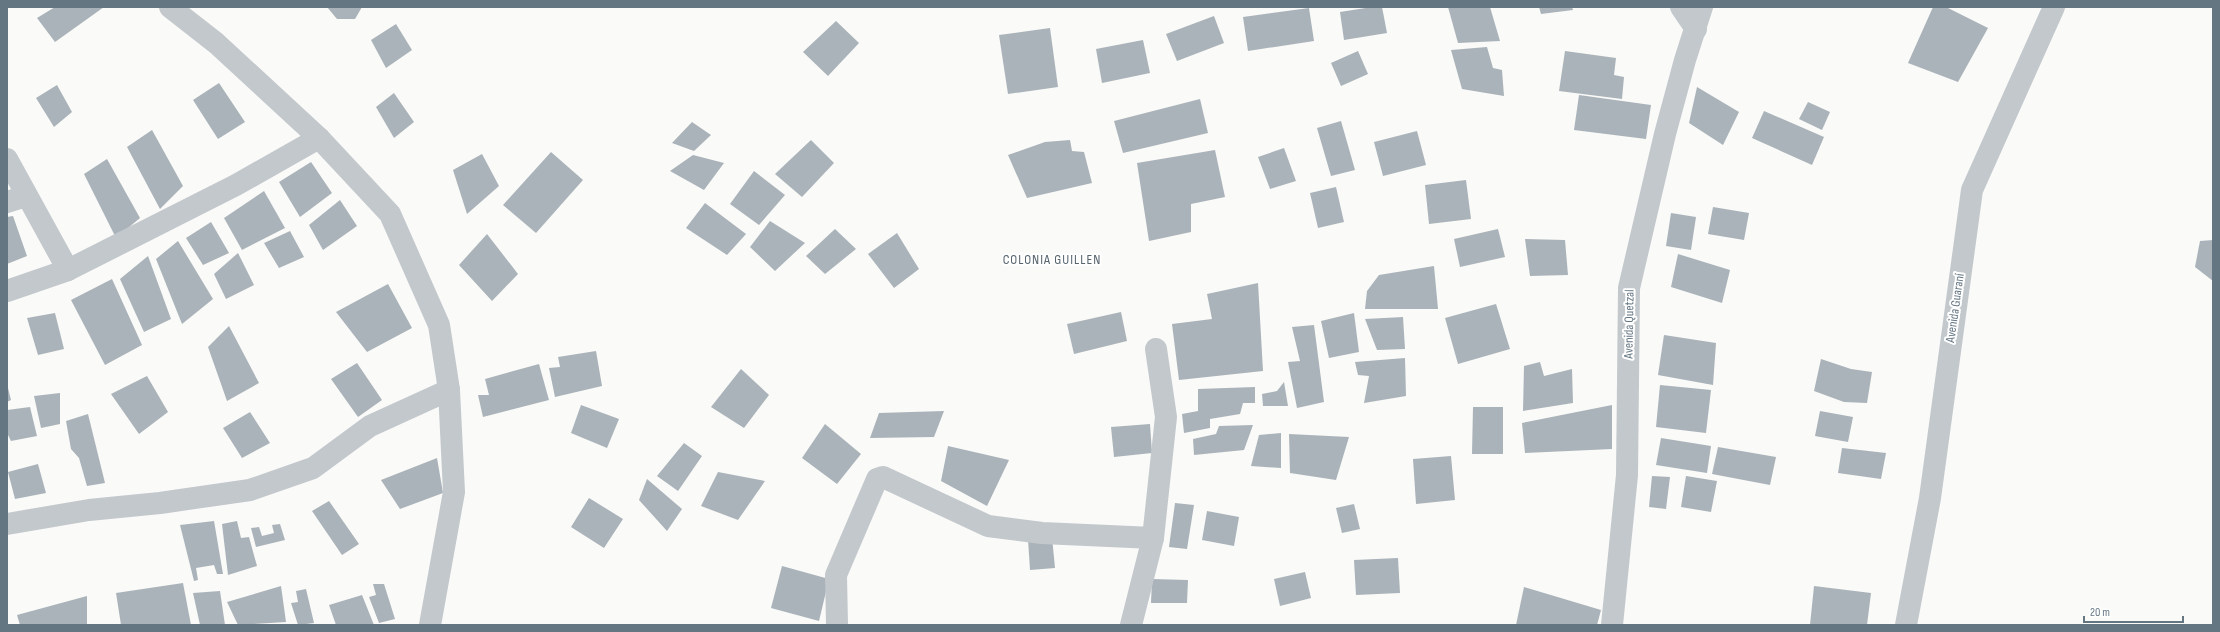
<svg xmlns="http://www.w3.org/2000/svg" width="2220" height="632" viewBox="0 0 2220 632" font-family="'Sofia Sans Condensed',sans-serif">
  <rect width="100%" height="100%" fill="#fafaf8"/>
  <g fill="#aab3b9">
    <polygon points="55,7 104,7 55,42 37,18"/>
    <polygon points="327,7 362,7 355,19 337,19"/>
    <polygon points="1372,7 1382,7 1387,33 1344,40 1340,12"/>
    <polygon points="1448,7 1490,7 1500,41 1458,43"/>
    <polygon points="1539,7 1572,7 1573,10 1541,14"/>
    <polygon points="1933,7 1946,7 1988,28 1958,82 1908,63"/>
    <polygon points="1309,8 1314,41 1248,51 1243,17"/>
    <polygon points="1214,16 1224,43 1177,61 1166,34"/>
    <polygon points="836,21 859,43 828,76 803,52"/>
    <polygon points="396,24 412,50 386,68 371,40"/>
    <polygon points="1050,28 1058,87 1008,94 999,35"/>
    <polygon points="1143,40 1150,73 1102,83 1096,49"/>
    <polygon points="1487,47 1493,68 1502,70 1504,96 1462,89 1451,50"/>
    <polygon points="1358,51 1368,74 1341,86 1331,63"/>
    <polygon points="1565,51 1616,58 1614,75 1624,77 1622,99 1559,91"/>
    <polygon points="219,83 245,122 218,139 193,100"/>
    <polygon points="57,85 72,112 54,127 36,98"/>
    <polygon points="1697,87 1739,112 1723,145 1689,123"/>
    <polygon points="394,93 414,122 394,138 376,107"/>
    <polygon points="1579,95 1651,105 1646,139 1574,130"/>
    <polygon points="1200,99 1208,133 1123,153 1114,121"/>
    <polygon points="1808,102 1830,112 1822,130 1799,119"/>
    <polygon points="1764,111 1824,137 1812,165 1752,138"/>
    <polygon points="1341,121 1355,170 1331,176 1317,128"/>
    <polygon points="692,122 711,135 694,151 672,143"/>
    <polygon points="152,130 183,186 160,209 127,147"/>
    <polygon points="1417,131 1426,165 1383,176 1374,142"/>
    <polygon points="811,140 834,163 802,197 775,174"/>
    <polygon points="1070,140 1072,151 1084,152 1092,183 1027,198 1008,155 1045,142"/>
    <polygon points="1284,148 1296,181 1270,189 1258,157"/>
    <polygon points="1215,150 1225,197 1191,204 1191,232 1149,241 1137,163"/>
    <polygon points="551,152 583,180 536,233 503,205"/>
    <polygon points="482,154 499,186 467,214 453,170"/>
    <polygon points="693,155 724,163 704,190 670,171"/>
    <polygon points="107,159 140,218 116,238 84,174"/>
    <polygon points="311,162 332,193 300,217 279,182"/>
    <polygon points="754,171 785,195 759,225 730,204"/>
    <polygon points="1466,180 1471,219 1429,224 1425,185"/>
    <polygon points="1336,187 1344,222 1318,228 1310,193"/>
    <polygon points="264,191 285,228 242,250 224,218"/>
    <polygon points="340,200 357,226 323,250 309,225"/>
    <polygon points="705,203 746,234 727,255 686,228"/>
    <polygon points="1713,207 1749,213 1744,240 1708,234"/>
    <polygon points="1671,213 1696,217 1691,250 1666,246"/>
    <polygon points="13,216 27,256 7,264 7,217"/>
    <polygon points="770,221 805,243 775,271 750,247"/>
    <polygon points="211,222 229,253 203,265 186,238"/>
    <polygon points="835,229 856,249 825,274 806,256"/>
    <polygon points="1498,229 1505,257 1460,267 1454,239"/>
    <polygon points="290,231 304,257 279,268 264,243"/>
    <polygon points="897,233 919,269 894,288 868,254"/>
    <polygon points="487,234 518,274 492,301 459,265"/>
    <polygon points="1525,239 1565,240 1568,275 1530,276"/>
    <polygon points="2213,240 2213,281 2195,267 2200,241"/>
    <polygon points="178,241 213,299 182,324 156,259"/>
    <polygon points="238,253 254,285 226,299 214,274"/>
    <polygon points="1678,254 1730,270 1722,303 1671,287"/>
    <polygon points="148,256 171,319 144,332 120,279"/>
    <polygon points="1434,266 1438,309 1365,309 1367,291 1379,275"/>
    <polygon points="112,279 142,345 105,365 71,300"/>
    <polygon points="1258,283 1263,371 1179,380 1172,324 1212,319 1207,294"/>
    <polygon points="388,284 412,328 367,352 336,312"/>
    <polygon points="1496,304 1510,349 1458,364 1445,318"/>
    <polygon points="1121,312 1127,341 1074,354 1067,324"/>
    <polygon points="55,313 64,349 38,355 27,318"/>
    <polygon points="1354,313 1359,352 1329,358 1321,321"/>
    <polygon points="1403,317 1405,349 1377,350 1365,319"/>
    <polygon points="1314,325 1324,402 1297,408 1288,362 1300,361 1292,327"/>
    <polygon points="229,326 259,383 227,401 208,347"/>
    <polygon points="1664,335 1716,343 1713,385 1658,375"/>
    <polygon points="596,351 602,386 555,397 549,368 560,367 558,357"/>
    <polygon points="1405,358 1406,396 1364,403 1369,376 1358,375 1355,362"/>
    <polygon points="1821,359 1851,369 1872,372 1867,403 1844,402 1814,391"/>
    <polygon points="1540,362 1544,376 1572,369 1573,403 1523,411 1524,366"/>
    <polygon points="357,363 382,400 358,417 331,379"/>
    <polygon points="539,364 549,400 483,417 478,395 489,395 485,379"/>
    <polygon points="741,369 769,395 744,428 711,407"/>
    <polygon points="147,376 168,412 139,434 111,394"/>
    <polygon points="1284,382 1288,406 1263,406 1262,394 1277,391"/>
    <polygon points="7,384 11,400 7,402"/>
    <polygon points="1660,385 1711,390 1706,433 1656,427"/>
    <polygon points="1255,387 1255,403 1243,403 1240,414 1210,419 1210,428 1184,433 1182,414 1198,411 1198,389"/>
    <polygon points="60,393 60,424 41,428 34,396"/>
    <polygon points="581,405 619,419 607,448 571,433"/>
    <polygon points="1612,405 1612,449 1525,453 1522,423"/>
    <polygon points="30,407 37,436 11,441 7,433 7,410"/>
    <polygon points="1473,407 1503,407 1503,454 1472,454"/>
    <polygon points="944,411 934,437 870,438 879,413"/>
    <polygon points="1820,411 1853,417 1848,442 1815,436"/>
    <polygon points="250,412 270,443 242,458 223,428"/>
    <polygon points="88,414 105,483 87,486 79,458 71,449 66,421"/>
    <polygon points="825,424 861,454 837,484 802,458"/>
    <polygon points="1150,424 1152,453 1114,457 1111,427"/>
    <polygon points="1253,425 1244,450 1194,455 1193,439 1216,434 1219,426"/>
    <polygon points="1281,433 1281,468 1251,466 1259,435"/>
    <polygon points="1289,434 1349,437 1336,480 1290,473"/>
    <polygon points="1661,438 1711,446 1707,473 1656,465"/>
    <polygon points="684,443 702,456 678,491 657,476"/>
    <polygon points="948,446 1009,460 987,506 941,481"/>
    <polygon points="1718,447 1776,457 1770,485 1712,474"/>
    <polygon points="1842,448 1886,453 1881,479 1838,473"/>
    <polygon points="1451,456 1455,500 1416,504 1413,459"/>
    <polygon points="437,458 443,493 400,509 381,480"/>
    <polygon points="38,464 46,493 15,499 8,472"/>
    <polygon points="718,472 765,481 738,520 701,506"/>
    <polygon points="1652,476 1670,477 1666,509 1649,507"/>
    <polygon points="1686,476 1717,481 1711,512 1681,507"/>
    <polygon points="647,479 682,509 667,531 639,500"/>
    <polygon points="589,498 623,519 604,548 571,527"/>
    <polygon points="329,501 359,544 342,555 312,511"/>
    <polygon points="1175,503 1194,505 1187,549 1169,547"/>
    <polygon points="1354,504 1360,529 1342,533 1336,508"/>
    <polygon points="1207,511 1239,517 1234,546 1202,540"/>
    <polygon points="214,521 223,574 217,574 214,565 196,568 198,580 194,581 180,525"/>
    <polygon points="237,521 241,538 249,537 257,566 228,575 222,524"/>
    <polygon points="280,524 285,540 256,547 251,528 259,527 262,536 274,533 272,525"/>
    <polygon points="1052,537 1055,568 1030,570 1028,539"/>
    <polygon points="1398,558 1400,593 1356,595 1354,560"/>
    <polygon points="782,566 829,579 819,621 771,608"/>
    <polygon points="1305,572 1311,598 1280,606 1274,579"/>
    <polygon points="1152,579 1188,580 1187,603 1151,603"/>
    <polygon points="183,583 191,625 121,625 116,593"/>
    <polygon points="373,584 384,584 395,619 379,623 369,597 376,595"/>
    <polygon points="281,586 286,622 238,625 227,602"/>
    <polygon points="1814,586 1871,593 1867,625 1810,625"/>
    <polygon points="1524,587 1601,610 1597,625 1516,625"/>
    <polygon points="306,589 314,623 298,625 291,603 298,602 296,591"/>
    <polygon points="220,591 225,625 200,625 193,593"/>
    <polygon points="362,595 374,625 336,625 329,605"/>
    <polygon points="87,596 87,625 20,625 17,615"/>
  </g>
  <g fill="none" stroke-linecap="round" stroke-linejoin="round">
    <g stroke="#c3c8cc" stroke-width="22">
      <polyline points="170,7 216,43 319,138 390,214 439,325 449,390 454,492 430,625"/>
      <polyline points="1681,7 1696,29"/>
      <polyline points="7,159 68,270"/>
      <polyline points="7,202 26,196"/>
      <polyline points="7,291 68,270 236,185 319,138"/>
      <polyline points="7,524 89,510 160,503 250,490 313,468 370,426 449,390"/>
      <polyline points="837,625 836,575 877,479 883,477 988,526 1042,533 1153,538"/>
      <polyline points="1131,625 1153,538 1166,417 1156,349"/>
      <polyline points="1612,625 1627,475 1629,288 1665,134 1685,60 1702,7"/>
      <polyline points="1906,625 1930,498 1972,190 2054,7"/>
    </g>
  </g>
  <g text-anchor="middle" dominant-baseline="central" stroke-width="4" stroke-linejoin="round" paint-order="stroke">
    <g font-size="13" fill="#657683" stroke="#fff">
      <text transform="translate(1955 308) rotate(-82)">Avenida Guaraní</text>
      <text transform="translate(1629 324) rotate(-89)">Avenida Quetzal</text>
    </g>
    <g font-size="14" letter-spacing="1" fill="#57646e" stroke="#fff">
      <text x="1052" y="259">COLONIA GUILLEN</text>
    </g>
  </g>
  <rect width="2220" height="632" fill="none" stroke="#657683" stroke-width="16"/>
  <path d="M2084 616v6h99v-6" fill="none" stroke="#657683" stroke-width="2"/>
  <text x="2090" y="616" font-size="12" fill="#657683" stroke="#ffffff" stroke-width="3" paint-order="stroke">20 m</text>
</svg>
